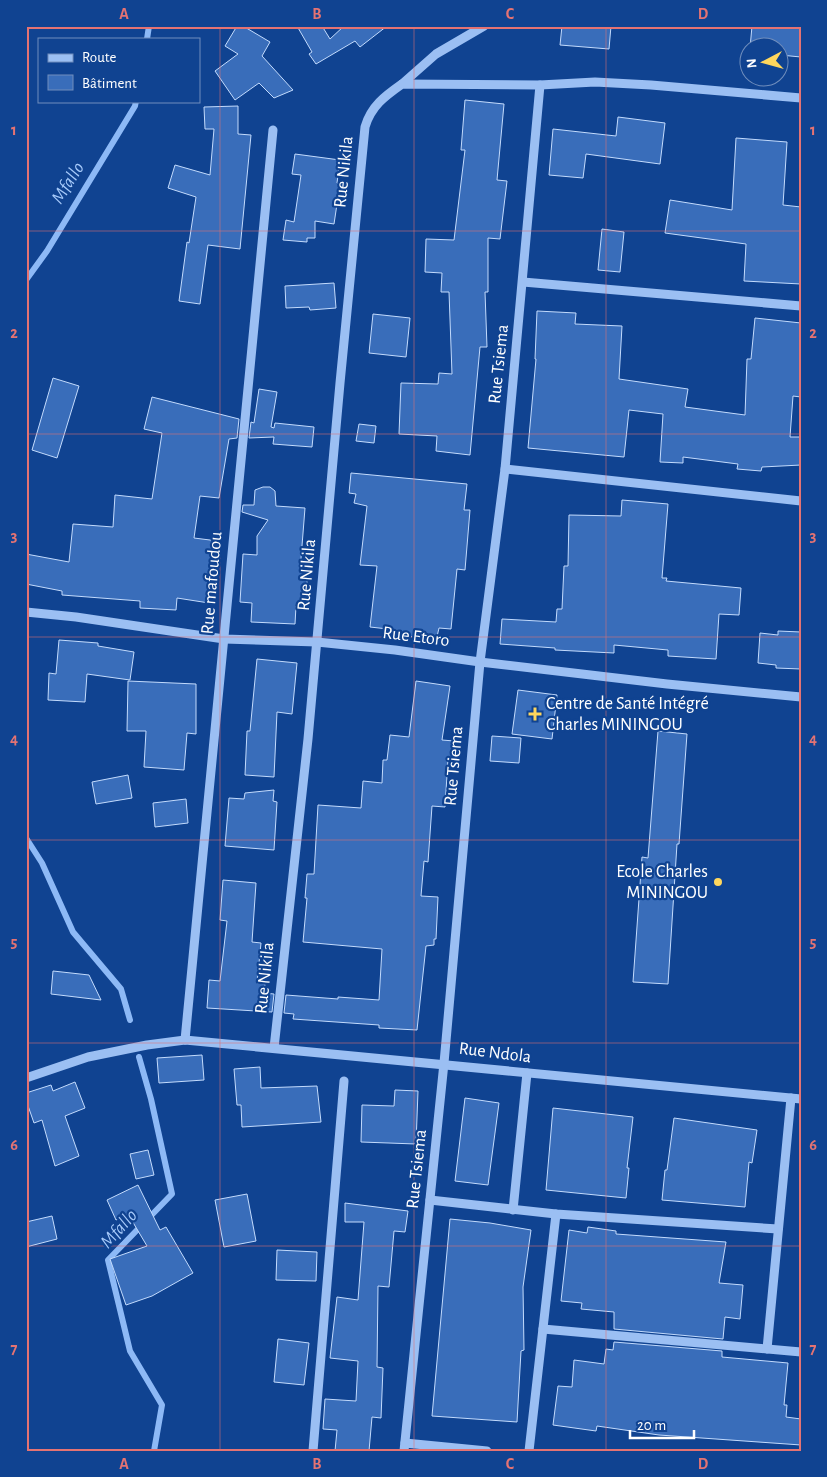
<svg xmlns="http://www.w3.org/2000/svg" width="827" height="1477" viewBox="0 0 827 1477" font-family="'Alegreya Sans',sans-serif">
  <rect width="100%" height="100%" fill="#104391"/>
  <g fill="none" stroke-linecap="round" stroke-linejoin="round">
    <g stroke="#8db9f6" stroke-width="6">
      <polyline points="147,39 149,26"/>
      <polyline points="26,280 47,251 135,106 136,101"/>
      <polyline points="26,838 42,863 73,932 121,989 130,1020"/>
      <polyline points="139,1057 151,1099 172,1194 108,1260 130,1351 162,1405 154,1451"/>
    </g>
  </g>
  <g fill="#396dba" stroke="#c3dbfd">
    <polygon points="237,26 243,26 270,42 262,56 293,90 274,98 259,83 235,100 215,71 238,54 225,46"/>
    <polygon points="297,26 322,26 330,39 344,26 387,26 360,47 355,41 316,64 309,54 312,52"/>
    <polygon points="562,26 611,26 609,49 560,45"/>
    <polygon points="752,26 801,26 801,57 780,55 780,48 750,48"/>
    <polygon points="465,100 504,104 497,180 507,181 500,239 488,238 488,292 485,292 487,347 480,347 470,455 436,451 437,436 399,434 401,383 438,384 439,373 452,374 449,292 441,292 442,273 425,272 426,239 454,240 465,150 461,150"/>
    <polygon points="238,106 238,134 251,135 240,249 208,245 200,304 179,301 187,242 189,243 196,197 168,188 175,165 210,175 214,129 205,129 204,107"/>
    <polygon points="618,117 665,123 660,164 586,154 583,178 549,175 553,129 616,136"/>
    <polygon points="736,138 787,142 783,205 801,207 801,284 744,281 746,244 665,233 670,200 732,210"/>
    <polygon points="295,154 340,160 337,183 340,184 334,224 315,221 315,238 307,238 307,242 283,240 286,220 294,222 301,175 292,174"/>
    <polygon points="602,229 624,232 620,272 598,270"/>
    <polygon points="334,283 336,308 310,310 309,307 286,308 285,286"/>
    <polygon points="537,311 576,313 575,324 622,326 619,379 688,389 685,407 745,415 747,359 751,359 755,318 801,323 801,397 793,396 790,437 801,437 801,465 762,467 761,471 737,469 738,464 683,457 683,463 660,462 663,414 629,410 624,457 528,448 536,359 535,359"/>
    <polygon points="373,314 410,318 406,357 369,353"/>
    <polygon points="53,378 79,386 57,458 32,450"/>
    <polygon points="259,389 277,392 271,427 274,428 275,423 314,427 312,447 273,444 274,437 249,438 251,422 254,423"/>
    <polygon points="152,397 239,419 237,438 229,439 219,498 200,496 194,538 218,541 209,603 177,598 176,610 140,608 140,601 62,595 62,591 26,584 26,554 69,562 73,524 113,527 115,495 152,499 162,433 144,429"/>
    <polygon points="359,424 376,426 374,443 356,441"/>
    <polygon points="351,473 467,484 464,510 470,510 465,570 457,569 451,629 439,628 436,641 396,634 397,630 370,627 377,566 360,565 367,506 354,503 356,494 349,493"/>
    <polygon points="263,487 270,487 275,491 276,506 305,508 300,571 307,570 307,606 296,606 295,624 251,622 252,603 240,602 243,554 257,555 257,536 268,520 242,512 243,505 254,505 255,490"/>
    <polygon points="622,500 668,504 662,578 667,578 666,581 741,588 739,615 719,614 716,659 668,656 668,650 614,645 614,653 555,650 555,648 500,644 502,619 556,622 557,609 562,609 564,566 568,566 569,515 621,516"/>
    <polygon points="778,631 801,632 801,669 776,668 776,665 758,663 760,633 778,635"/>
    <polygon points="59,640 98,643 98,646 134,652 130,680 87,674 85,702 48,700 49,673 56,674"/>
    <polygon points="257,659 297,663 292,714 277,712 274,777 245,775 247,731 250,731"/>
    <polygon points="128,681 196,684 196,734 187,733 184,770 144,767 146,731 127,731"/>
    <polygon points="416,681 450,686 442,740 454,741 452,760 448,759 445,807 432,806 428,862 424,861 421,896 438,897 436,939 434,939 434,945 426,946 417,1030 379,1028 379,1025 293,1019 294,1014 284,1013 286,995 338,999 338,997 379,1000 382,949 303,942 307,898 305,898 307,874 314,874 318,805 361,808 363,781 382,783 383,760 387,760 390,735 409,737"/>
    <polygon points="518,690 557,695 552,739 512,734"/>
    <polygon points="658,731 687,734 679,844 677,844 668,984 633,982 642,857 648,858"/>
    <polygon points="492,736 521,738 519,763 490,761"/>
    <polygon points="128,775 132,798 96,804 92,782"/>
    <polygon points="274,790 273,801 277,802 274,850 225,846 229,798 244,799 245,793"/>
    <polygon points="186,799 188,823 155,827 153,803"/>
    <polygon points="223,880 256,883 252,942 261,943 257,983 265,984 264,993 274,994 272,1012 207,1008 209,980 220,981 227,921 220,920"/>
    <polygon points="53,971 89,975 101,1000 51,994"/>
    <polygon points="202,1055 204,1080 159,1083 157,1058"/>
    <polygon points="260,1067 261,1088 317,1086 321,1122 242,1127 241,1105 237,1105 234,1069"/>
    <polygon points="75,1082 85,1108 65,1116 79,1156 55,1166 42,1120 34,1123 26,1100 26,1093 51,1085 53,1091"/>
    <polygon points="395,1090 418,1091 416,1144 361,1142 362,1105 394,1106"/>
    <polygon points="465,1098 499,1103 488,1185 455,1181"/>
    <polygon points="553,1108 633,1117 627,1168 629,1168 626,1198 546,1190"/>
    <polygon points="674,1118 757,1130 752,1163 749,1162 745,1207 662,1200 665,1170 667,1170"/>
    <polygon points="148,1150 154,1175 136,1179 130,1154"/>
    <polygon points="138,1185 160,1230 166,1227 193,1273 152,1296 126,1305 110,1259 147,1246 128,1214 116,1220 107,1200"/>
    <polygon points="247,1194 256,1241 224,1247 215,1200"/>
    <polygon points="345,1203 408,1211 405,1232 394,1231 389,1287 378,1286 377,1367 383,1368 381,1418 372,1417 369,1451 335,1451 337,1430 323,1429 325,1399 356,1401 358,1361 330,1358 337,1297 358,1300 364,1222 345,1222"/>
    <polygon points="52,1216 57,1239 26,1247 26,1222"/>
    <polygon points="450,1219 490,1223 531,1230 523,1287 524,1350 521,1351 517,1422 432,1416"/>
    <polygon points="588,1227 616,1231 616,1234 726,1242 719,1283 743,1285 740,1319 725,1317 723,1339 614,1329 614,1312 581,1309 582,1303 561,1301 569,1230 587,1233"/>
    <polygon points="277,1250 317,1252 316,1281 276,1280"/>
    <polygon points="278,1339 309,1343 304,1385 274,1382"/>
    <polygon points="614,1342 722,1351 722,1357 788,1363 784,1405 787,1405 786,1417 801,1419 801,1445 659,1435 597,1426 596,1431 553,1425 558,1386 572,1387 574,1360 604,1364 606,1349 613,1350"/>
  </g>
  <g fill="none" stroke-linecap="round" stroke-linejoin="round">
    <g stroke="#9bbff3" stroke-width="9">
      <polyline points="402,84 436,54 484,26"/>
      <polyline points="523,282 801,306"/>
      <polyline points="505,469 801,501"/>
      <polyline points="26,612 76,617 224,639 317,642 395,650 480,662 667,684 801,697"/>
      <polyline points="185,1040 273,130"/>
      <path d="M274,1048L308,739L340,383L365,127C371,106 385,96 402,84L540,85L595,82L651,85L801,98"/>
      <path d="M26,1078L88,1057L147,1045L185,1040C390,1059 595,1079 801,1099"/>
      <polyline points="430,1200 556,1214 778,1229"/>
      <polyline points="513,1210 527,1073"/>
      <polyline points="543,1329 801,1352"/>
      <polyline points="767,1349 791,1098"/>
      <polyline points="405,1443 487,1451"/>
      <polyline points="313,1451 344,1081"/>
      <polyline points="404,1451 444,1063 480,662 505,469 540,85"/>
      <polyline points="529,1451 556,1214"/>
    </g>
  </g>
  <path fill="none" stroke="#e47373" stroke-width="1" stroke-opacity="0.55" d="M220,26V1451M414,26V1451M606,26V1451M26,231H801M26,434H801M26,637H801M26,840H801M26,1043H801M26,1246H801"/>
  <g fill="#ffd75d" stroke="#104391" stroke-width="2">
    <path d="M532.5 706.5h5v5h5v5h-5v5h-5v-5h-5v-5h5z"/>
    <circle cx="718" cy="882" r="5"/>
  </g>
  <g text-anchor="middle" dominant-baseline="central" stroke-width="4.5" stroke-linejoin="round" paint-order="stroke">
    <g font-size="18" fill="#fff" stroke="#104391">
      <text transform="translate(344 172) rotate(-84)">Rue Nikila</text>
      <text transform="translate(499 364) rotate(-84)">Rue Tsiema</text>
      <text transform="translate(307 575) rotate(-85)">Rue Nikila</text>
      <text transform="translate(212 583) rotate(-85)">Rue mafoudou</text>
      <text transform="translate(416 637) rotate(7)">Rue Etoro</text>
      <text transform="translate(454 766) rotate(-85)">Rue Tsiema</text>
      <text transform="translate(265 978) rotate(-84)">Rue Nikila</text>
      <text transform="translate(495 1053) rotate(7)">Rue Ndola</text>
      <text transform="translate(417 1169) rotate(-84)">Rue Tsiema</text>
    </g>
    <g font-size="18" fill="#fff" stroke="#104391" text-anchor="start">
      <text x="546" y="704">Centre de Santé Intégré<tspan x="546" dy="21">Charles MININGOU</tspan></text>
      <text x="708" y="872" text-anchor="end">Ecole Charles<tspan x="708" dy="21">MININGOU</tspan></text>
    </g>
    <g font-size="19" font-style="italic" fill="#a7cafa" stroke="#104391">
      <text transform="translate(68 183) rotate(-58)">Mfallo</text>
      <text transform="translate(119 1229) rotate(-48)">Mfallo</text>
    </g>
  </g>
  <rect width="827" height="1477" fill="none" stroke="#104391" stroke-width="55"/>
  <rect x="38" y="38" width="162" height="65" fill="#104391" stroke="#708ebd"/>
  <rect x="48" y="54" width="25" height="8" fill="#9bbff3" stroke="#708ebd"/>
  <text x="82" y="62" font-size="15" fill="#ffffff">Route</text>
  <rect x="48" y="75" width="25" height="15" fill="#396dba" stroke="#708ebd"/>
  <text x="82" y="88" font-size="15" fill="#ffffff">Bâtiment</text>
  <g transform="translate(764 62) rotate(264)"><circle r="24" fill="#104391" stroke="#708ebd"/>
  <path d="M0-4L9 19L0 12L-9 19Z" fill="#ffd75d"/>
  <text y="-8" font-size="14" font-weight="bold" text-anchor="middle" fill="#ffffff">N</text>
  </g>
  <path d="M630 1430v8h64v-8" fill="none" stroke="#ffffff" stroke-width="2.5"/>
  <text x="637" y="1430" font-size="15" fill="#ffffff" stroke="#104391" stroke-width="4" paint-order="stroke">20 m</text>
  <rect x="28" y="28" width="772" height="1422" fill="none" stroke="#e47373" stroke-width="2"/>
  <g font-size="16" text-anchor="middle" font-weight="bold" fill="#e47373">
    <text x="124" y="19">A</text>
    <text x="317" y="19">B</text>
    <text x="510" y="19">C</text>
    <text x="703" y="19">D</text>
    <text x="14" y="135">1</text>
    <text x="813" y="135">1</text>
    <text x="14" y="338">2</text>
    <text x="813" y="338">2</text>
    <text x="14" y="541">3</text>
    <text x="813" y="541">3</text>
    <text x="14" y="744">4</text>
    <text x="813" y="744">4</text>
    <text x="14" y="947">5</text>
    <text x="813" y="947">5</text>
    <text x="14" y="1150">6</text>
    <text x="813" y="1150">6</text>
    <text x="14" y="1354">7</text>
    <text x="813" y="1354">7</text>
    <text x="124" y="1469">A</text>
    <text x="317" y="1469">B</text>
    <text x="510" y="1469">C</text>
    <text x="703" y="1469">D</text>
  </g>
</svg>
